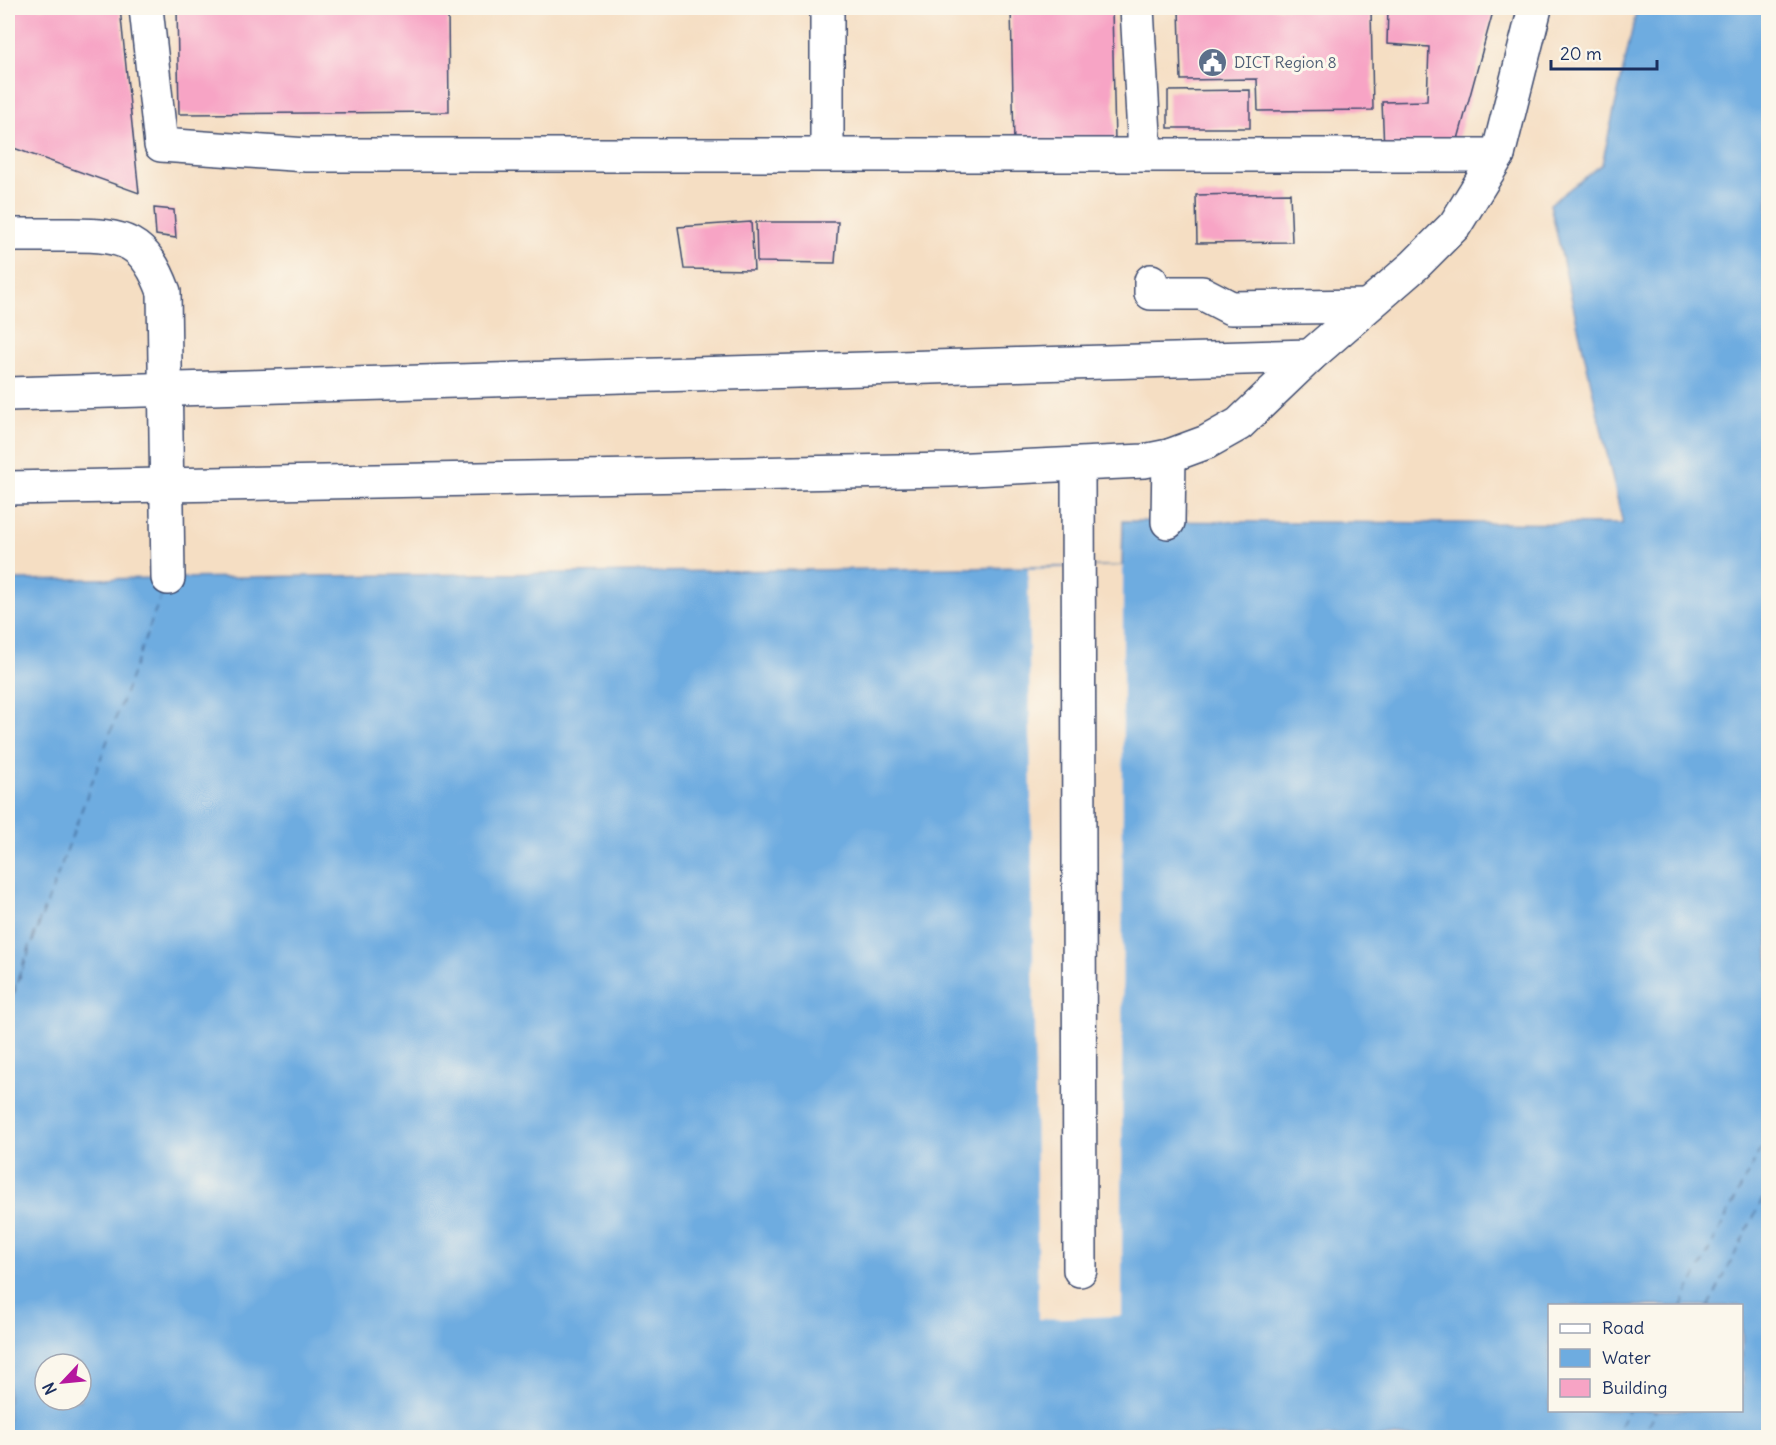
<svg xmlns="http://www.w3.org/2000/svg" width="1776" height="1445" viewBox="0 0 1776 1445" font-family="Delius,sans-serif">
  <rect width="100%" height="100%" fill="#fbf7ec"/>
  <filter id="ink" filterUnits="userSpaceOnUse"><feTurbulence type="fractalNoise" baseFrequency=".0167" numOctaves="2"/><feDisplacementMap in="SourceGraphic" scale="12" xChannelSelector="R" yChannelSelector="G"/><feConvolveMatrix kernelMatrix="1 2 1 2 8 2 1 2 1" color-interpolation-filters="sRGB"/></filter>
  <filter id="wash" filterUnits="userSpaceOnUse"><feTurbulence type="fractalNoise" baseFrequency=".008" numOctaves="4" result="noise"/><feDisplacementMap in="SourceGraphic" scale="24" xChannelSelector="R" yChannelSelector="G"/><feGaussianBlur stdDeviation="1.35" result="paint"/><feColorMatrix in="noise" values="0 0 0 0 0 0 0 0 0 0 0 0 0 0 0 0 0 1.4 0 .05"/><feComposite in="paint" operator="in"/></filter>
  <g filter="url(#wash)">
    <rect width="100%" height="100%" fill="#f5dec3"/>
    <path fill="#6eace0" stroke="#446e9f" stroke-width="1.5" fill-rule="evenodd" d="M1637,8H1768V1437H8V580L1122,566L1123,521L1623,524L1550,204L1602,164ZM1550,1306H1742V1410H1550ZM45,1364H81V1400H45Z"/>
    <polygon fill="#f5dec3" points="1123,566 1122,1316 1038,1319 1028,569"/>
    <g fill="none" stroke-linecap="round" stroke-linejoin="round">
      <g stroke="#345485" stroke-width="1.5" stroke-dasharray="8 6" stroke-linecap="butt">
        <polyline points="8,1005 44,908"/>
        <polyline points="8,1009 162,593"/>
        <polyline points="1681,1306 1768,1134"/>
        <polyline points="1709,1306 1768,1188"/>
        <polyline points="1614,1438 1628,1410"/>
        <polyline points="1642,1438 1656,1410"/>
      </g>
    </g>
    <g id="blocks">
      <g fill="#f7a4c5">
        <polygon points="8,8 120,8 139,193 8,146"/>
        <polygon points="177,8 448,8 449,112 179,114"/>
        <polygon points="1011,8 1112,8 1115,142 1014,145"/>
        <polygon points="1179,8 1371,8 1373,110 1258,111 1257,79 1181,80"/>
        <polygon points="1388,8 1494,8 1457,143 1384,149 1382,102 1427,101 1429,47 1387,44"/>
        <polygon points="1250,90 1250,128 1168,128 1168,91"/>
        <polygon points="1290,193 1292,242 1197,243 1196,195"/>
        <polygon points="154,208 174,210 176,238 156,235"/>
        <polygon points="751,222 754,270 684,269 678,227"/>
        <polygon points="756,222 838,222 835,263 757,262"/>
      </g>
    </g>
  </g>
  <g filter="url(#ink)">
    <use href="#blocks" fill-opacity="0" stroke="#3c496d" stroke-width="1.5"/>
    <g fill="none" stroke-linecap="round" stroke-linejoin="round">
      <defs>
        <g id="minor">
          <polyline points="146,8 161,145 307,155 1498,155"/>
          <polyline points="827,8 827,153"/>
          <polyline points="1137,8 1145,153"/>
          <path d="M8,235C29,235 51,235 72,235C124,235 145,240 164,292L168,578"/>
          <polyline points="1151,281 1151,293 1202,293 1231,308 1367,306"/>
          <polyline points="8,394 1310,356"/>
          <polyline points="1078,466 1080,1270"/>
          <polyline points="8,488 950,470 1144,461 1169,456 1207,442 1239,424 1310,356 1415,265 1455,225 1498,155 1535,8"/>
          <polyline points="1168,522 1169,456"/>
        </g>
      </defs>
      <use href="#minor" stroke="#3c496d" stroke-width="36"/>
      <use href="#minor" stroke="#fff" stroke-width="33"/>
    </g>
  </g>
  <defs>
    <symbol id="civic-disc" viewBox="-11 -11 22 22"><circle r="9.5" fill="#5c6f8a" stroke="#fbf7ec"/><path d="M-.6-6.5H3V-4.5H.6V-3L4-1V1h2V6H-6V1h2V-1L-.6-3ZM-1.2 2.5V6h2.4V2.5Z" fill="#fff"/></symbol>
  </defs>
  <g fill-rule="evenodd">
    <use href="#civic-disc" x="1196" y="46" width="33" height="33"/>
  </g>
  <g text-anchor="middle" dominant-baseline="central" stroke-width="6" stroke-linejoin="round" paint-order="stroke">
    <g font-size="16" fill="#4e5e75" stroke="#fbf7ec" text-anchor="start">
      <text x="1234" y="62">DICT Region 8</text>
    </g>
  </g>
  <rect width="1776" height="1445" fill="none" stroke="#fbf7ec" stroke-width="30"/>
  <rect x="1548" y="1304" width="195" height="108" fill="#fbf7ec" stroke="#a1a7b3" stroke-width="1.5"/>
  <rect x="1560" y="1324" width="30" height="9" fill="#ffffff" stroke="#a1a7b3" stroke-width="1.5"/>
  <text x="1602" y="1334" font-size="18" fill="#1b2f5e">Road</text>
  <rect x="1560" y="1349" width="30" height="18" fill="#6eace0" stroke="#a1a7b3" stroke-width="1.5"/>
  <text x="1602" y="1364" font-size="18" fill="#1b2f5e">Water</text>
  <rect x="1560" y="1379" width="30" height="18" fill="#f7a4c5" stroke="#a1a7b3" stroke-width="1.5"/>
  <text x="1602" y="1394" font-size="18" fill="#1b2f5e">Building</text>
  <g transform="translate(63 1382) rotate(244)"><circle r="28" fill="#fbf7ec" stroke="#a1a7b3" stroke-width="1.5"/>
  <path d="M0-4.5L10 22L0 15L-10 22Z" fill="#b5179e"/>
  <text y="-9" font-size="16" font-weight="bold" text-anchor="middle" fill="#1b2f5e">N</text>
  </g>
  <path d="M1551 60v9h106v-9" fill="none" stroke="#1b2f5e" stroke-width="3"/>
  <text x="1560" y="60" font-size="18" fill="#1b2f5e" stroke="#fbf7ec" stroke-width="4.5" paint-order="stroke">20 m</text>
</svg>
